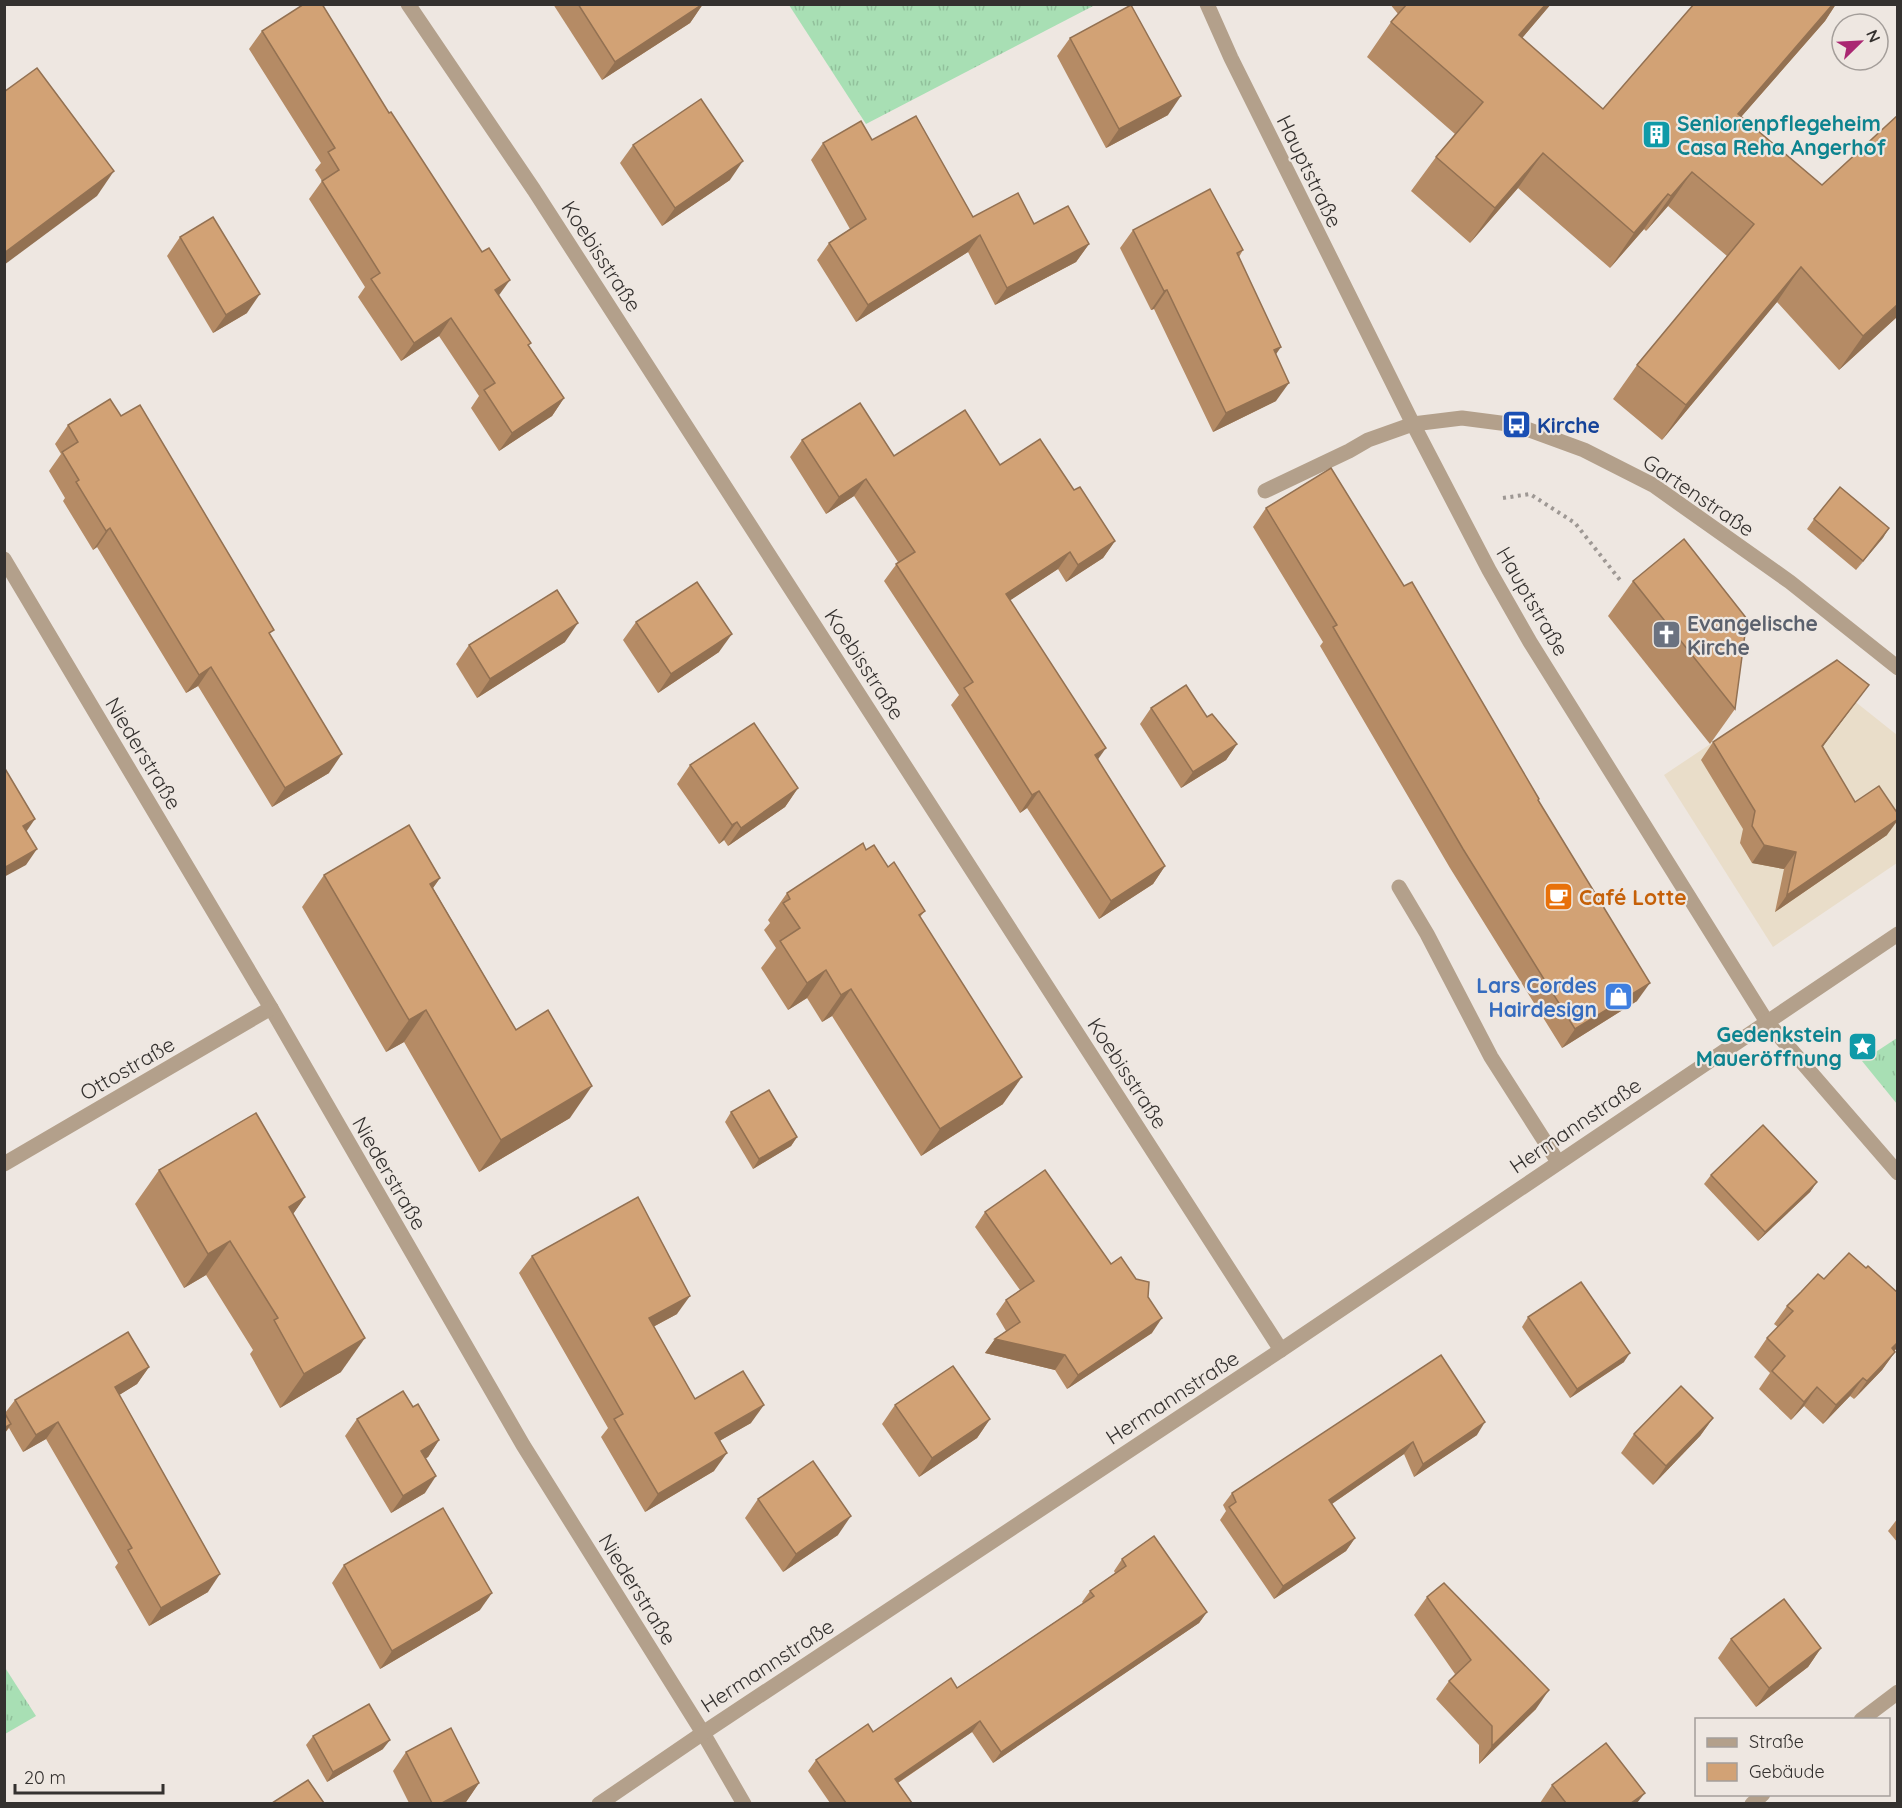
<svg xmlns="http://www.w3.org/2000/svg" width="1902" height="1808" viewBox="0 0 1902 1808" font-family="Quicksand,sans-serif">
  <defs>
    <pattern id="grass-tufts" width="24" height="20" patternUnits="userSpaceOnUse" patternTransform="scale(1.5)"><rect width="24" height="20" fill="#a8dfb4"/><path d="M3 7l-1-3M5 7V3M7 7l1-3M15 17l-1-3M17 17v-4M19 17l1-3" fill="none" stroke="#91c09b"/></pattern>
  </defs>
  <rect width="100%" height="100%" fill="#eee7e1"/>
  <polygon fill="#e9ddc9" points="1818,672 1897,735 1897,863 1773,947 1664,775"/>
  <g fill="url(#grass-tufts)">
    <polygon points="789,5 1095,5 866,124"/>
    <polygon points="1897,1038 1897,1104 1862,1061"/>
    <polygon points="4,1666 36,1716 5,1734 4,1734"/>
  </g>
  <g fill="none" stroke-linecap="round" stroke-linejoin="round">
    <polyline stroke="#9e9894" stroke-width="4" stroke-dasharray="3 4.5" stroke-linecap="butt" points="1503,498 1530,494 1575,523 1620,580"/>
    <g stroke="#b3a08b" stroke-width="15">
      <polyline points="408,4 534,190 1281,1350"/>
      <polyline points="1207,4 1231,58 1413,424 1489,570 1530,642 1767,1022 1898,1173"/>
      <polyline points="1265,491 1349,451 1368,440 1413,424 1462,418 1516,425 1584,450 1653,485 1790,582 1898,668"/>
      <polyline points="4,559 271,1008 523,1445 703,1733 744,1804"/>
      <polyline points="1399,887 1427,934 1491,1057 1558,1162"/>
      <polyline points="4,1164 271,1008"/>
      <polyline points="1861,1720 1898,1692"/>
      <polyline points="599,1804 703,1733 1281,1350 1898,934"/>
      <polyline points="1752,1804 1763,1794"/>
    </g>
  </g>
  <g fill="#b58b65">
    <polygon points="553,4 703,4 690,23 602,80"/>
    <polygon points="1390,4 1551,4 1522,38 1603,109 1694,4 1836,4 1825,21 1741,117 1898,316 1839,370 1777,302 1662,440 1613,399 1637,365 1727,256 1668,206 1646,231 1644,229 1610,268 1518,188 1470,243 1411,191 1436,157 1455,134 1367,57 1391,22 1398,14"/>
    <polygon points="262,31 499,296 529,346 564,398 552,416 499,451 471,408 479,396 439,336 401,361 358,297 365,287 309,199 322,181 315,170 321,163 249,49"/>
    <polygon points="1070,38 1168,115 1106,148 1057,56"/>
    <polygon points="872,140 973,217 1034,224 1089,244 1076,262 995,305 968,252 856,322 817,260 829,243 850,229 811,160 823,143"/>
    <polygon points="633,145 730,180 662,226 620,163"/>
    <polygon points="1133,230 1243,250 1239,257 1276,354 1276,401 1213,432 1154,309 1151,310 1120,248"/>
    <polygon points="180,237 247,313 213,333 167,256"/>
    <polygon points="121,416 270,635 329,773 272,807 198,686 186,693 97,547 93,550 63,501 65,498 49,471 61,454 55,444 68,425"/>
    <polygon points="802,440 894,456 1000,465 1074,490 1115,541 1103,558 1066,582 1058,569 1010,600 1098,760 1165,866 1153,884 1099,919 1027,808 1020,813 951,705 959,695 884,581 898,562 854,496 826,514 790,457"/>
    <polygon points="1266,508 1538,801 1637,1001 1562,1048 1450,868 1320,646 1323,642 1253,527"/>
    <polygon points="1814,519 1889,528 1856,570 1807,529"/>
    <polygon points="1633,581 1735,709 1710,744 1608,616"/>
    <polygon points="636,622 719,652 658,693 623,640"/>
    <polygon points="565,642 477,698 456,664 469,645"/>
    <polygon points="1856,702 1822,747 1855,802 1887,835 1775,912 1784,869 1752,863 1740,843 1743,829 1701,760 1713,742"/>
    <polygon points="1151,708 1207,717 1237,744 1226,760 1181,788 1140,724"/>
    <polygon points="690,765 798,788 785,807 728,846 724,840 719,844 677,784"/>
    <polygon points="866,850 888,867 925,911 920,917 1003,1104 921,1156 832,1016 822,1022 807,998 788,1010 761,968 776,948 764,930 770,923 768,920 787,893"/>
    <polygon points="324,875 440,878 433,888 516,1030 570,1118 479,1172 404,1042 386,1052 302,907"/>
    <polygon points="731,1112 797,1137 791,1146 753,1169 725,1122"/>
    <polygon points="159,1170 305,1197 293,1214 341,1372 280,1408 250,1354 253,1350 206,1275 184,1288 135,1204"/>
    <polygon points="1711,1175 1817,1182 1810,1192 1758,1241 1704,1184"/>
    <polygon points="985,1212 1111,1264 1148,1297 1152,1333 1067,1389 1055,1370 985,1353 995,1339 1006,1331 996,1314 1006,1300 1020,1290 975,1227"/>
    <polygon points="532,1256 677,1314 653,1327 695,1399 751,1423 719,1441 714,1471 645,1512 601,1437 608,1428 519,1273"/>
    <polygon points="1866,1268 1898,1293 1898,1347 1894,1351 1895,1352 1882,1370 1854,1399 1850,1396 1823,1424 1804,1406 1791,1420 1759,1389 1770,1373 1754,1357 1767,1338 1778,1327 1774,1324 1787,1306"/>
    <polygon points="1528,1317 1624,1362 1570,1398 1522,1327"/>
    <polygon points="1441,1355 1477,1435 1414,1477 1404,1454 1332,1504 1355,1538 1346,1551 1274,1599 1220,1520 1226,1511 1223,1505 1232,1493"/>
    <polygon points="149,1367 137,1384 119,1395 208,1592 149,1626 115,1567 118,1563 46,1439 23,1452 9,1428 4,1434 4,1412 5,1413 15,1400"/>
    <polygon points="895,1405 990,1419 977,1438 919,1477 882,1424"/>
    <polygon points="413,1407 439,1440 428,1457 426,1458 425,1493 391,1513 345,1436 357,1419"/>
    <polygon points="1713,1418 1700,1436 1653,1485 1621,1453 1634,1434"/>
    <polygon points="758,1499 838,1535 783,1572 745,1518"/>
    <polygon points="1898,1518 1898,1543 1888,1531"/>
    <polygon points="1122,1559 1207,1612 1199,1623 993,1763 972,1732 898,1783 912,1803 830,1803 808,1771 816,1760 873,1732 957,1688 1083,1603 1082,1602 1090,1591 1115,1573 1114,1571"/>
    <polygon points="344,1565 480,1610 380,1669 332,1583"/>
    <polygon points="1427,1597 1536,1709 1479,1764 1479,1745 1436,1699 1449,1681 1455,1674 1414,1615"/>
    <polygon points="1731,1639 1821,1648 1808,1667 1756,1707 1718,1658"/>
    <polygon points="313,1736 383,1749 327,1782 306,1745"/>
    <polygon points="406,1752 479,1783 466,1802 464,1803 409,1803 393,1771"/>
    <polygon points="1552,1785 1637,1803 1540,1803"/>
  </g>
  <g fill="#937152">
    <polygon points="703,4 690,23 602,80 615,62"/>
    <polygon points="1546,4 1551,4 1495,70 1519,35"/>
    <polygon points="1833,4 1836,4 1825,21 1713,149 1738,114"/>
    <polygon points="1181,96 1168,115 1106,148 1119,129"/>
    <polygon points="1543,153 1518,188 1470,243 1495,208"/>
    <polygon points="743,161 730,180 662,226 675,208"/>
    <polygon points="114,171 97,196 4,265 4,253"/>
    <polygon points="1692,172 1668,206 1646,231 1671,196"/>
    <polygon points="1668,194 1644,229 1610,268 1634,233"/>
    <polygon points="980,235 968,252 856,322 868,305"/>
    <polygon points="1089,244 1076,262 995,305 1007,288"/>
    <polygon points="1801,267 1777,302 1662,440 1686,405"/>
    <polygon points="510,280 497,298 495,290"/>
    <polygon points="1167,290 1154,309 1151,310 1164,291"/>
    <polygon points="260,294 247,313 213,333 226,315"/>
    <polygon points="1898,304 1898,316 1839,370 1863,336"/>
    <polygon points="451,318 439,336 401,361 414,343"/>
    <polygon points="1281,347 1268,366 1274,350"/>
    <polygon points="1289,383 1276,401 1213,432 1226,413"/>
    <polygon points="564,398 552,416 499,451 512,433"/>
    <polygon points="866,479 854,496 826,514 839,497"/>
    <polygon points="110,528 97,547 93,550 106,531"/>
    <polygon points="1889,528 1883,538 1856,570 1863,561"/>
    <polygon points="1115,541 1103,558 1066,582 1078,565"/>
    <polygon points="1070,552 1058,569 994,611 1006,594"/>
    <polygon points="578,623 565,642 477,698 490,679"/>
    <polygon points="732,634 719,652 658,693 671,674"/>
    <polygon points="211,667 198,686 186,693 199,675"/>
    <polygon points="1869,685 1856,702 1810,764 1822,746"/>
    <polygon points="1237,744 1226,760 1181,788 1193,772"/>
    <polygon points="1106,748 1094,765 1095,755"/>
    <polygon points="342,754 329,773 272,807 285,788"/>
    <polygon points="798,788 785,807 728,846 741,828"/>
    <polygon points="1039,791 1027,808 1020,813 1032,795"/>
    <polygon points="35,819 24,835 23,826"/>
    <polygon points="1898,819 1898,820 1887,835 1775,912 1787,895"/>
    <polygon points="737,822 724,840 719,844 732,825"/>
    <polygon points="1764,845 1796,852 1784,869 1752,863"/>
    <polygon points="37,849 26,865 4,877 4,868"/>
    <polygon points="1165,866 1153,884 1099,919 1111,901"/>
    <polygon points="440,878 417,910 430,884"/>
    <polygon points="826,970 807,998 788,1010 807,983"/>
    <polygon points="1650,983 1637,1001 1562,1048 1575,1029"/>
    <polygon points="851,989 832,1016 822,1022 841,995"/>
    <polygon points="426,1010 404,1042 386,1052 409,1020"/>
    <polygon points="1022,1077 1003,1104 921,1156 940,1129"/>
    <polygon points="592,1086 570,1118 479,1172 501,1140"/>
    <polygon points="797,1137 791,1146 753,1169 759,1159"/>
    <polygon points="1817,1182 1810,1192 1758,1241 1765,1232"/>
    <polygon points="305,1197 281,1231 289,1207"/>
    <polygon points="230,1241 206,1275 184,1288 208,1254"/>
    <polygon points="690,1296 677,1314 636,1336 649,1318"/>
    <polygon points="1162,1318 1152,1333 1067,1389 1078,1375"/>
    <polygon points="365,1338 341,1372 280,1408 304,1374"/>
    <polygon points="995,1339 1065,1355 1055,1370 985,1353"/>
    <polygon points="1898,1342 1898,1347 1878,1367 1892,1348"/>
    <polygon points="1895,1352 1882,1370 1854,1399 1867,1381"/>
    <polygon points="1630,1353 1624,1362 1570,1398 1577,1389"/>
    <polygon points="149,1367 137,1384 103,1405 115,1387"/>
    <polygon points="1863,1378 1850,1396 1823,1424 1836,1405"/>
    <polygon points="1817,1387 1804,1406 1791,1420 1804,1402"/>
    <polygon points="764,1405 751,1423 702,1451 715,1433"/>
    <polygon points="1713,1418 1700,1436 1653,1485 1666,1466"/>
    <polygon points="990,1419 977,1438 919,1477 932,1458"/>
    <polygon points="58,1422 46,1439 23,1452 36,1435"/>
    <polygon points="1485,1422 1477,1435 1414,1477 1423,1464"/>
    <polygon points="11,1424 4,1434 4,1428"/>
    <polygon points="439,1440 428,1457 410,1468 421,1451"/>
    <polygon points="1413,1442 1404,1454 1320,1512 1329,1500"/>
    <polygon points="727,1453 714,1471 645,1512 658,1494"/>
    <polygon points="436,1476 425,1493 391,1513 403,1496"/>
    <polygon points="851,1516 838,1535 783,1572 796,1554"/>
    <polygon points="1355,1538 1346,1551 1274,1599 1283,1586"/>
    <polygon points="220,1574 208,1592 149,1626 161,1608"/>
    <polygon points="492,1593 480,1610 380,1669 392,1651"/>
    <polygon points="1207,1612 1199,1623 993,1763 1001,1752"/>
    <polygon points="1821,1648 1808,1667 1756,1707 1769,1688"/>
    <polygon points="1549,1690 1536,1709 1479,1764 1492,1746"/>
    <polygon points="980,1721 972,1732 887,1790 895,1779"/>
    <polygon points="390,1740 383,1749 327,1782 333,1772"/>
    <polygon points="479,1783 466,1802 464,1803 442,1803"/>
    <polygon points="1645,1793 1637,1803 1631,1803"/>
  </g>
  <g fill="#d2a275" stroke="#937152" stroke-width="1.5">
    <polygon points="304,4 322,4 389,113 391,112 482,252 489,248 510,280 495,290 531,343 528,345 564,398 512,433 484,390 495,383 451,318 414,343 371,279 380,273 322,181 339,170 328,152 335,148 262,31"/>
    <polygon points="578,4 703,4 615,62"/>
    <polygon points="1407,4 1546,4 1519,35 1603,109 1694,4 1833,4 1738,114 1822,185 1898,115 1898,304 1863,336 1801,267 1686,405 1637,365 1754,224 1692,172 1671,196 1668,194 1634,233 1543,153 1495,208 1436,157 1483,102 1391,22"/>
    <polygon points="1131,5 1181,96 1119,129 1070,38"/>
    <polygon points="37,68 114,171 4,253 4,92"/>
    <polygon points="701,99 743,161 675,208 633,145"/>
    <polygon points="916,116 973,217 1018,193 1034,224 1068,206 1089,244 1007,288 980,235 868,305 829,243 866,219 823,143 861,121 872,140"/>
    <polygon points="1210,189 1243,250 1237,253 1281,347 1274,350 1289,383 1226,413 1167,290 1164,291 1133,230"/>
    <polygon points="213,217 260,294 226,315 180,237"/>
    <polygon points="110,399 121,416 140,405 274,630 269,633 342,754 285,788 211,667 199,675 110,528 106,531 76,482 79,480 62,452 78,442 68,425"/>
    <polygon points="860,403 894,456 965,410 1000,465 1040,439 1074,490 1080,487 1115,541 1078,565 1070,552 1006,594 1106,748 1095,755 1165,866 1111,901 1039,791 1032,795 964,688 973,682 896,564 915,552 866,479 839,497 802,440"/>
    <polygon points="1331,468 1404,586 1412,582 1539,799 1538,800 1650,983 1575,1029 1463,849 1333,627 1337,625 1266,508"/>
    <polygon points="1840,487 1889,528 1863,561 1814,519"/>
    <polygon points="1684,539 1747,619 1735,709 1633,581"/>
    <polygon points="697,582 732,634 671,674 636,622"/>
    <polygon points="557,590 578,623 490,679 469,645"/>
    <polygon points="1837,660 1869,685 1822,746 1855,802 1879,786 1898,814 1898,819 1787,895 1796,852 1764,845 1752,826 1755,811 1713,742"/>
    <polygon points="1186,685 1207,717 1212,714 1237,744 1193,772 1151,708"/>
    <polygon points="754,723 798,788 741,828 737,822 732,825 690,765"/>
    <polygon points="4,767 35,819 23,826 37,849 4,868"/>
    <polygon points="409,825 440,878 430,884 516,1030 548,1010 592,1086 501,1140 426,1010 409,1020 324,875"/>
    <polygon points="863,843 866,850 874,845 888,867 894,862 925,911 919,915 1022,1077 940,1129 851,989 841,995 826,970 807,983 780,941 800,928 783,903 790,899 787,893"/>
    <polygon points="769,1090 797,1137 759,1159 731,1112"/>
    <polygon points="256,1113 305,1197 289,1207 365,1338 304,1374 274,1320 278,1318 230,1241 208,1254 159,1170"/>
    <polygon points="1763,1125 1817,1182 1765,1232 1711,1175"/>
    <polygon points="1045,1170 1111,1264 1121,1257 1136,1279 1149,1282 1148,1297 1162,1318 1078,1375 1065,1355 995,1339 1020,1322 1006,1300 1034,1281 985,1212"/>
    <polygon points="638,1197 690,1296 649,1318 695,1399 743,1371 764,1405 715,1433 727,1453 658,1494 614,1419 623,1414 532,1256"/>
    <polygon points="1849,1253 1866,1268 1868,1266 1898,1293 1898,1342 1892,1348 1895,1352 1867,1381 1863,1378 1836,1405 1817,1387 1804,1402 1772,1371 1785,1356 1767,1338 1793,1311 1787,1306 1801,1292 1818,1274 1824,1279"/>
    <polygon points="1581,1282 1630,1353 1577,1389 1528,1317"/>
    <polygon points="128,1332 149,1367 115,1387 220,1574 161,1608 128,1550 132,1548 58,1422 36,1435 15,1400"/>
    <polygon points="1441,1355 1485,1422 1423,1464 1413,1442 1329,1500 1355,1538 1283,1586 1229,1507 1236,1502 1232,1493"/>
    <polygon points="953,1366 990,1419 932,1458 895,1405"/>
    <polygon points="1681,1386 1713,1418 1666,1466 1634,1434"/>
    <polygon points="403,1391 413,1407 418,1404 439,1440 421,1451 436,1476 403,1496 357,1419"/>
    <polygon points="4,1412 11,1424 4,1428"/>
    <polygon points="813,1461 851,1516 796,1554 758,1499"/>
    <polygon points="443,1508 492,1593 392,1651 344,1565"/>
    <polygon points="1154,1536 1207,1612 1001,1752 980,1721 895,1779 912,1803 846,1803 816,1760 868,1724 873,1732 951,1678 957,1688 1094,1596 1090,1591 1126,1566 1122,1559"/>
    <polygon points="1444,1583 1549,1690 1492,1746 1492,1726 1449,1681 1471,1660 1427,1597"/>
    <polygon points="1784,1599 1821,1648 1769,1688 1731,1639"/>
    <polygon points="369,1704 390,1740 333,1772 313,1736"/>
    <polygon points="451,1728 479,1783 442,1803 432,1803 406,1752"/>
    <polygon points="1606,1743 1645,1793 1631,1803 1566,1803 1552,1785"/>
    <polygon points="308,1780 324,1803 272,1803"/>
  </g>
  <defs>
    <symbol id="building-square" viewBox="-11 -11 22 22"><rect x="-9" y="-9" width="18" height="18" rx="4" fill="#0f9aa8" stroke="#eee7e1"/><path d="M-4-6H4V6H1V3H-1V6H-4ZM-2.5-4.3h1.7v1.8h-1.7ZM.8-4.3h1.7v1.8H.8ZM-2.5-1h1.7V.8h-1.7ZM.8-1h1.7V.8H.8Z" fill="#fff"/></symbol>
    <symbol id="bus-square" viewBox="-11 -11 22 22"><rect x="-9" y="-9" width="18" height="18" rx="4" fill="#1a4fb4" stroke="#eee7e1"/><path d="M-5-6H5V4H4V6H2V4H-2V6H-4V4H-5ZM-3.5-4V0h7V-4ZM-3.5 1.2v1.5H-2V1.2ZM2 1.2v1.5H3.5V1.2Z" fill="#fff"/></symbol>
    <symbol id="church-square" viewBox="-11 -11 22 22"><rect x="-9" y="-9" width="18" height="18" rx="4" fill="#6b7280" stroke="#eee7e1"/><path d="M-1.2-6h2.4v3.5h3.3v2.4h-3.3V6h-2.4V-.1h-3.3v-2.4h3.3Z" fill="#fff"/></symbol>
    <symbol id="cafe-square" viewBox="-11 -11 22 22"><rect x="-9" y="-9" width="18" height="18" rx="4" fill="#e8710a" stroke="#eee7e1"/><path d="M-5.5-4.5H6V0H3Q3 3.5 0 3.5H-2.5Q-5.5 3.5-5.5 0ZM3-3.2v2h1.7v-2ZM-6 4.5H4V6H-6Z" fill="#fff"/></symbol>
    <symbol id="shop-square" viewBox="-11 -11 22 22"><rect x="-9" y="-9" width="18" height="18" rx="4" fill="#3f7fe0" stroke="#eee7e1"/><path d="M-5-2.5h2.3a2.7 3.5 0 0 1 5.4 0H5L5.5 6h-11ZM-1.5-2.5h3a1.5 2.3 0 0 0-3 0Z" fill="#fff"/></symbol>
    <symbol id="sight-square" viewBox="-11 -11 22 22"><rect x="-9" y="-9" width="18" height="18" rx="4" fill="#0f9aa8" stroke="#eee7e1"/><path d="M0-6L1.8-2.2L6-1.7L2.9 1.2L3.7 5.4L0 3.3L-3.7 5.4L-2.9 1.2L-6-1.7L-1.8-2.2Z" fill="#fff"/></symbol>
  </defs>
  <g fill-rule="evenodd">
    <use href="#building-square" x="1640" y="118" width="33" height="33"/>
    <use href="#bus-square" x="1500" y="408" width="33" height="33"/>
    <use href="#church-square" x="1650" y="618" width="33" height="33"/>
    <use href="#cafe-square" x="1542" y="880" width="33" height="33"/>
    <use href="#shop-square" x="1602" y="980" width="33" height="33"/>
    <use href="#sight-square" x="1846" y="1030" width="33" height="33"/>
  </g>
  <g text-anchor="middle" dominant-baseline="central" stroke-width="4.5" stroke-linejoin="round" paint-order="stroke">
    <g font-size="21" font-weight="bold" fill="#0d838f" stroke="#eee7e1" text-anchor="start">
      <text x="1677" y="123">Seniorenpflegeheim<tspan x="1677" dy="24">Casa Reha Angerhof</tspan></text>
      <text x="1842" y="1034" text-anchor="end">Gedenkstein<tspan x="1842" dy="24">Maueröffnung</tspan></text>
    </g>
    <g font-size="21" fill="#34312f" stroke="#eee7e1">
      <text transform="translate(1310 171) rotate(64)">Hauptstraße</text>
      <text transform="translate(602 256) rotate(57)">Koebisstraße</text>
      <text transform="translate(1699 495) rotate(34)">Gartenstraße</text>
      <text transform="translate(1533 601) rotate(60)">Hauptstraße</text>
      <text transform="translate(865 664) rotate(57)">Koebisstraße</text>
      <text transform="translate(144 753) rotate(59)">Niederstraße</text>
      <text transform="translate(127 1068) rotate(-30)">Ottostraße</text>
      <text transform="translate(1128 1073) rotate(57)">Koebisstraße</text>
      <text transform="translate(1575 1125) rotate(-34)">Hermannstraße</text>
      <text transform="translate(390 1173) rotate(60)">Niederstraße</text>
      <text transform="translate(1172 1397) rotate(-33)">Hermannstraße</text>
      <text transform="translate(638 1589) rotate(58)">Niederstraße</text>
      <text transform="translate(767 1665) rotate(-33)">Hermannstraße</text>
    </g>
    <g font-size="21" font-weight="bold" fill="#164399" stroke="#eee7e1" text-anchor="start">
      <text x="1537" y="425">Kirche</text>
    </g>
    <g font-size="21" font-weight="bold" fill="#5b616d" stroke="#eee7e1" text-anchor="start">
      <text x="1687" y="623">Evangelische<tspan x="1687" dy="24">Kirche</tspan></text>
    </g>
    <g font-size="21" font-weight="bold" fill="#c56008" stroke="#eee7e1" text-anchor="start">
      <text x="1579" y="897">Café Lotte</text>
    </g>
    <g font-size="21" font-weight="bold" fill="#366cbe" stroke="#eee7e1" text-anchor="end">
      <text x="1597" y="985">Lars Cordes<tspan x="1597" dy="24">Hairdesign</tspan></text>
    </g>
  </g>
  <rect width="1902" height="1808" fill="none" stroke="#34312f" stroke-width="12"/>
  <rect x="1695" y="1718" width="195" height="78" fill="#eee7e1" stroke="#a49e9a" stroke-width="1.5"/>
  <rect x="1707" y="1738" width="30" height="9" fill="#b3a08b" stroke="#a49e9a" stroke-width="1.5"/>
  <text x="1749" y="1748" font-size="18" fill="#34312f">Straße</text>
  <rect x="1707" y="1763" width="30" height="18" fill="#d2a275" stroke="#a49e9a" stroke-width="1.5"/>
  <text x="1749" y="1778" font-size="18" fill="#34312f">Gebäude</text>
  <g transform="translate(1860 42) rotate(66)"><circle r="28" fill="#eee7e1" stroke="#a49e9a" stroke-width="1.5"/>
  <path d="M0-4.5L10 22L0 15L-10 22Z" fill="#aa2772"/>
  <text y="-9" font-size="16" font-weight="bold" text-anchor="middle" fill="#34312f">N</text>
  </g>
  <path d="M15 1784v9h148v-9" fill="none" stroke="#34312f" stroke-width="3"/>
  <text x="24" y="1784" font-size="18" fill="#34312f" stroke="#eee7e1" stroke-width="4.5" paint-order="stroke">20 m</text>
</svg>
